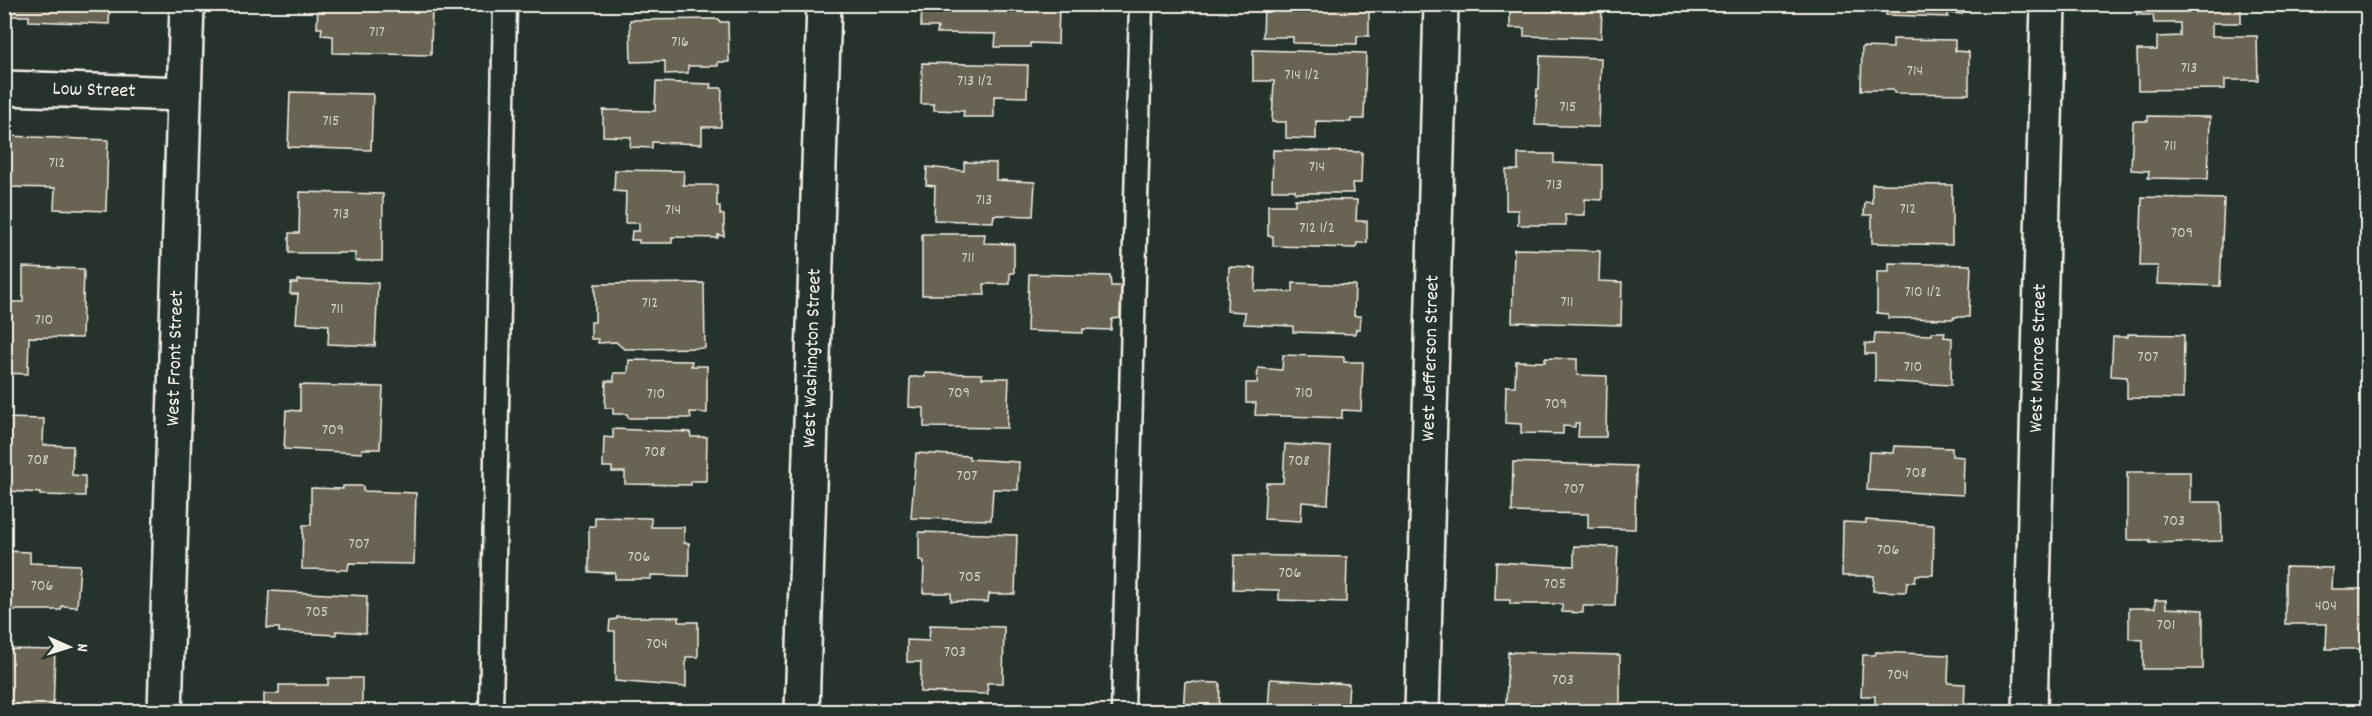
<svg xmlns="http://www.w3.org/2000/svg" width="2372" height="716" viewBox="0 0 2372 716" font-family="Dekko,sans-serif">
  <rect width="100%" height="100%" fill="#26332d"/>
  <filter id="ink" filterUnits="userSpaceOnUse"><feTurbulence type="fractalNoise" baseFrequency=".0167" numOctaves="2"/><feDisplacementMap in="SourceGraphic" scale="12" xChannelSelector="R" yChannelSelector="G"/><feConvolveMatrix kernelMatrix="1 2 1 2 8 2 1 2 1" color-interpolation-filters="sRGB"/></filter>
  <g filter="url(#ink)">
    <g fill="#696452" stroke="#f4f1e8" stroke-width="1.5">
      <polygon points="4,4 110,4 109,24 29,21 29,16 4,16"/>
      <polygon points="318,4 432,4 431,55 333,53 333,36 321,35 322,28 317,28"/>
      <polygon points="922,4 1059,4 1058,44 1030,43 1030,47 995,47 996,34 937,33 938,27 921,27"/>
      <polygon points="1264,4 1369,4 1369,36 1357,36 1357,44 1293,43 1293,37 1263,37"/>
      <polygon points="1510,4 1602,4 1601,38 1524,36 1524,28 1510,28"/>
      <polygon points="1887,4 1962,4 1962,14 1948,13 1948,17 1886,15"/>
      <polygon points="2137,4 2241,4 2241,23 2212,23 2212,36 2257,36 2258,80 2225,80 2225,89 2138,90 2137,50 2157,50 2157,37 2180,36 2180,23 2154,23 2153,15 2137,15"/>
      <polygon points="719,19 720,22 728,22 729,62 718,62 718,66 688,66 688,73 665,74 665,61 631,62 630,20"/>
      <polygon points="1893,39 1955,40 1955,51 1969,52 1969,94 1894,93 1893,90 1861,90 1862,47 1893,48"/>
      <polygon points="1253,50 1366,53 1364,119 1351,119 1351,122 1316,121 1316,139 1286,138 1286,122 1272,122 1274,81 1253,81"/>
      <polygon points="1540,56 1601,58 1599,127 1535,125 1537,89 1539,89"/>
      <polygon points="922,63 1028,65 1027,97 994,96 994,117 963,117 964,111 934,110 934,104 921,104"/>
      <polygon points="656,82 711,84 710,88 722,88 721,127 702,127 702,144 652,142 652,148 630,147 631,137 603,136 603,110 655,111"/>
      <polygon points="290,92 373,94 371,150 288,147"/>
      <polygon points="2148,116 2210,117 2208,179 2148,178 2149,171 2131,170 2133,121 2148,121"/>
      <polygon points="7,136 108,140 106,211 54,209 55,188 5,187"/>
      <polygon points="1273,150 1362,152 1361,183 1352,183 1353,193 1295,193 1295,190 1272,190"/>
      <polygon points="1518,154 1554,154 1554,163 1602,165 1602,200 1585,199 1585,215 1565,215 1566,225 1518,225 1518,210 1506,210 1506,170 1518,170"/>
      <polygon points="964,162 996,163 996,180 1035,182 1033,216 994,215 993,222 934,220 935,186 926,185 927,167 964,171"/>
      <polygon points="615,170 684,171 683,185 717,185 717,206 720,206 720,214 724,215 724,236 718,235 718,238 672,237 672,243 639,243 639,240 631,240 632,231 639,231 639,223 625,223 626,192 614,191"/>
      <polygon points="1872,184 1952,185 1952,245 1872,243 1872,215 1864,215 1865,202 1872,203"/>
      <polygon points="300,192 383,194 382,261 355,261 355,253 289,253 289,233 299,233"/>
      <polygon points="2142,197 2224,199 2220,286 2157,284 2158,266 2140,266"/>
      <polygon points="1295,199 1357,200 1356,221 1367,221 1367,243 1357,243 1356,248 1273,246 1273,236 1268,236 1268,205 1295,205"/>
      <polygon points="922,234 985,234 984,243 1014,244 1014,273 1010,273 1010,284 984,284 985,295 922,295"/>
      <polygon points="1514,249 1600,251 1599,281 1622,282 1621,325 1512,322"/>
      <polygon points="1889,263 1971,265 1969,317 1954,317 1954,319 1888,318 1888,314 1877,313 1877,272 1889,272"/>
      <polygon points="23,267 84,269 82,338 29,337 28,374 4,373 4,302 23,302"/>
      <polygon points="1229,267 1256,268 1255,291 1293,292 1293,283 1355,285 1354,316 1361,316 1360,329 1356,329 1355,334 1293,332 1293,326 1244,324 1245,312 1227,311"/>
      <polygon points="1029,274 1110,276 1111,286 1121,286 1120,318 1112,319 1111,330 1083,329 1083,333 1027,331"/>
      <polygon points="297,280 378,283 375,346 328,344 329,325 296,323 298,294 290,294 291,283 297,283"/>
      <polygon points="704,283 705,348 624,349 616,342 598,343 598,339 591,339 591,322 595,322 595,284"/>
      <polygon points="1932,332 1945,332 1944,337 1952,338 1951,385 1875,381 1875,354 1865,354 1865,343 1874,344 1875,333 1932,335"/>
      <polygon points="2128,334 2184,335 2183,399 2127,398 2127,377 2111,376 2113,337 2128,337"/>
      <polygon points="1283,355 1344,357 1344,362 1363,362 1361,411 1342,410 1342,418 1255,415 1256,403 1246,403 1246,383 1257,383 1258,368 1282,370"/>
      <polygon points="1545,358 1577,359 1577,375 1607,376 1606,437 1578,437 1579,423 1575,423 1575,427 1563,426 1563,434 1521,433 1521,424 1505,423 1506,386 1515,386 1516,361 1545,362"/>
      <polygon points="629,360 692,361 691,366 707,366 707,413 690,412 691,418 628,418 627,414 613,414 613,408 605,408 606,381 614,381 614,373 628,373"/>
      <polygon points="925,373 982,374 982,378 1009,378 1007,428 924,427 924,408 909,407 910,377 925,377"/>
      <polygon points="300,385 383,387 380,449 362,449 362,453 284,449 286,410 300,411"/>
      <polygon points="4,418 44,419 43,445 73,446 72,475 85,476 85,496 40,495 40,493 9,491 9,478 4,478"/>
      <polygon points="613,429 690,432 691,437 707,437 706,481 691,481 691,485 625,484 625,472 612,472 612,467 603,467 604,437 613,438"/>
      <polygon points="1285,444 1331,447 1328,504 1302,502 1301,521 1264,519 1266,483 1283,483"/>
      <polygon points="1894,446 1952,448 1952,456 1964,457 1963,495 1867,490 1869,452 1893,453"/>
      <polygon points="916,453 969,456 969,459 1019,462 1018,490 993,489 991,520 911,518"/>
      <polygon points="1513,462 1636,466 1635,529 1588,528 1588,514 1512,512"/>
      <polygon points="2127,472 2190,472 2190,502 2221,502 2222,541 2150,543 2150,540 2127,540"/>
      <polygon points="343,486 363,486 363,491 416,493 414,564 349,563 348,570 302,569 303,525 311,525 311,488 343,489"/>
      <polygon points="595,517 651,518 651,527 684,527 684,543 689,543 689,576 651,575 651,579 615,579 615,573 589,572 589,526 595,526"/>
      <polygon points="1866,520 1934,525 1933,575 1916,575 1915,582 1907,582 1906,592 1873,591 1874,576 1842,576 1843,522 1866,523"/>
      <polygon points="919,532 1017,535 1015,594 989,594 988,602 951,601 951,593 923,593 924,561 919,560"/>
      <polygon points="1574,546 1618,547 1615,606 1583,606 1583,613 1562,612 1562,604 1510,604 1510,600 1495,600 1496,562 1574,566"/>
      <polygon points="4,551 30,552 30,563 80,565 77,607 62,606 61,610 4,610"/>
      <polygon points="1234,555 1347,557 1346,602 1279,600 1279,590 1233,589"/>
      <polygon points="2285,567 2333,568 2332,589 2366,589 2368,570 2368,649 2326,649 2327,624 2285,624"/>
      <polygon points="269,591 367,596 366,633 336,631 336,635 279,632 279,628 267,628"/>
      <polygon points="2155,600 2166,600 2166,608 2203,610 2203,669 2143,669 2143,640 2129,639 2129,608 2155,608"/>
      <polygon points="617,617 679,617 679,622 698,622 698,657 686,657 686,687 615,681 615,631 609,631 610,620 617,619"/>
      <polygon points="930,625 1004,627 1003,683 987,683 988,694 920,692 921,662 907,662 907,640 929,641"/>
      <polygon points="4,649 55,650 53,712 4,712"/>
      <polygon points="1508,652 1620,655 1620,707 1506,704"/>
      <polygon points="1876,652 1949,655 1948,683 1965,684 1964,712 1875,712 1875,696 1861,696 1863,655 1875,655"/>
      <polygon points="328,678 362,678 362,712 264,712 264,694 279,694 279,685 328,685"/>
      <polygon points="1270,679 1349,684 1347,712 1268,712"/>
      <polygon points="1185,682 1220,683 1219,712 1183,712"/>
    </g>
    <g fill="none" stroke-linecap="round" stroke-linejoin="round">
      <defs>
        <g id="lane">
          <polyline points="491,712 505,4"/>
          <polyline points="1123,712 1141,4"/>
        </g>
        <g id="street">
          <path id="s1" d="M4,88L184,94"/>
          <path id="s2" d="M1422,712L1441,4"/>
          <path id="s3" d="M2030,712L2048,4"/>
        </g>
        <g id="secondary">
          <path id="s4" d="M165,712L187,4"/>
          <path id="s5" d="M802,712L824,4"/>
        </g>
      </defs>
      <use href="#lane" stroke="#f4f1e8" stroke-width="27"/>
      <use href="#street" stroke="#f4f1e8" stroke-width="38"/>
      <use href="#secondary" stroke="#f4f1e8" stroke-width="38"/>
      <use href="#lane" stroke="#26332d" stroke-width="22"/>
      <use href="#street" stroke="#26332d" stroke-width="33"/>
      <use href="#secondary" stroke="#26332d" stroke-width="33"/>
    </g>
  </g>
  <g text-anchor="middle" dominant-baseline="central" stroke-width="6" stroke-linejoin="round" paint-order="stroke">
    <g font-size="16" fill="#d1cec2">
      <text x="377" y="32">717</text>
      <text x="680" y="42">716</text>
      <text x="2189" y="68">713</text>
      <text x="1915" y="71">714</text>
      <text x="1302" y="75">714 1/2</text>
      <text x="975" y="81">713 1/2</text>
      <text x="1568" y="107">715</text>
      <text x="331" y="121">715</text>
      <text x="2170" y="146">711</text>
      <text x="57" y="163">712</text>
      <text x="1317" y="167">714</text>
      <text x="1554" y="185">713</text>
      <text x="984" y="200">713</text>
      <text x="1908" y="209">712</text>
      <text x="673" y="210">714</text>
      <text x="341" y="214">713</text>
      <text x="1317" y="228">712 1/2</text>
      <text x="2182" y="233">709</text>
      <text x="968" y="258">711</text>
      <text x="1923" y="292">710 1/2</text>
      <text x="1567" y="302">711</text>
      <text x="650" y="303">712</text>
      <text x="337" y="309">711</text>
      <text x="44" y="320">710</text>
      <text x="2148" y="357">707</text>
      <text x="1913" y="367">710</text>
      <text x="959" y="393">709</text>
      <text x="1304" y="393">710</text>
      <text x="656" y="394">710</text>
      <text x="1556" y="404">709</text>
      <text x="333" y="430">709</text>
      <text x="655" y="452">708</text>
      <text x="38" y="460">708</text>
      <text x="1299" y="461">708</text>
      <text x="1916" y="473">708</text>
      <text x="967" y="476">707</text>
      <text x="1574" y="489">707</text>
      <text x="2174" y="521">703</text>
      <text x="359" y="544">707</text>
      <text x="1888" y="550">706</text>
      <text x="639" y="557">706</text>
      <text x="1290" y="573">706</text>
      <text x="970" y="577">705</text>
      <text x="1555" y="584">705</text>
      <text x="42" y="586">706</text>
      <text x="2326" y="606">404</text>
      <text x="317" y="612">705</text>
      <text x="2166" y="625">701</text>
      <text x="657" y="644">704</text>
      <text x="955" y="652">703</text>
      <text x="1898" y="675">704</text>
      <text x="1563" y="680">703</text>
    </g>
    <g font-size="20" fill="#f4f1e8" stroke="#26332d">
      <text stroke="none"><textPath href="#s1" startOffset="90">Low Street</textPath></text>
      <text stroke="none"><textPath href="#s4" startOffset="354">West Front Street</textPath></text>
      <text stroke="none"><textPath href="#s5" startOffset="354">West Washington Street</textPath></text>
      <text stroke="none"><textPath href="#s2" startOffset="354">West Jefferson Street</textPath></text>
      <text stroke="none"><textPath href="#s3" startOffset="354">West Monroe Street</textPath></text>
    </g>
  </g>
  <rect width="2372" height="716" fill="none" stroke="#26332d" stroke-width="24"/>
  <rect x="12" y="12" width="2348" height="692" fill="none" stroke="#f4f1e8" stroke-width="2" filter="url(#ink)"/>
  <g transform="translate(69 647) rotate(93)" stroke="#26332d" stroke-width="4.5" paint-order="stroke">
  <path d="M0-4.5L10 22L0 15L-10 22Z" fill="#f4f1e8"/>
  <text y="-9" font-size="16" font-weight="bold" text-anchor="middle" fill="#f4f1e8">N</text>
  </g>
</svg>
